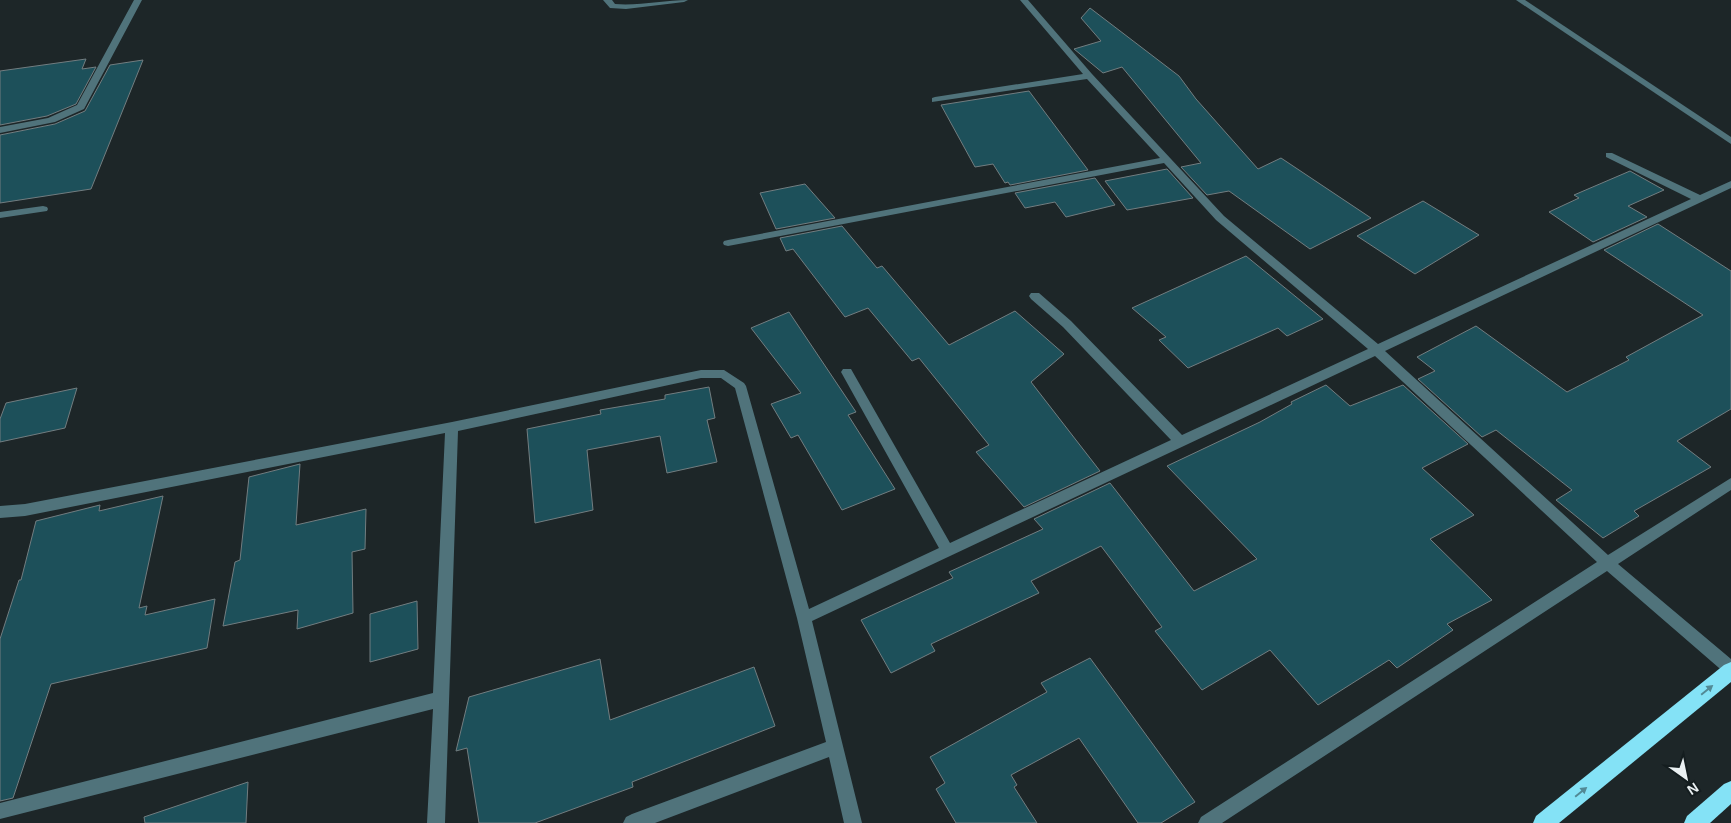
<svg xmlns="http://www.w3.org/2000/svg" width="1731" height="823" viewBox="0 0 1731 823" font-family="Arial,sans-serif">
  <rect width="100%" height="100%" fill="#1d2628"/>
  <g fill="#1d505a" stroke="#727d80">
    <polygon points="1090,8 1179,76 1196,99 1258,169 1281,158 1371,218 1310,249 1229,191 1207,195 1181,167 1201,163 1122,67 1103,73 1074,49 1101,41 1081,18"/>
    <polygon points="86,59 82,69 96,67 76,104 47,116 0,125 0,71"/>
    <polygon points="143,60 91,189 0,203 0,135 55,124 85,111 110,65"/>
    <polygon points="1029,91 1088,170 1010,185 1008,182 1005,183 993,164 975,167 941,105"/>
    <polygon points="1167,169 1193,198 1127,210 1105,181"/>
    <polygon points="1630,171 1664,190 1628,206 1647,217 1593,242 1549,212 1579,198 1574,195"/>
    <polygon points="1095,178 1115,205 1066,217 1055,202 1025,208 1015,193"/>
    <polygon points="805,184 835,218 776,229 760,193"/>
    <polygon points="1423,201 1479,235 1415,274 1357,236"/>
    <polygon points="1658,224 1731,271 1731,409 1677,441 1711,467 1634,511 1639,516 1603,538 1556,500 1572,490 1496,430 1482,437 1418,379 1435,371 1417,357 1476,326 1567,392 1629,360 1626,357 1703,315 1604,250"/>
    <polygon points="842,226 877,268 882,266 949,345 1015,311 1064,354 1031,382 1100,471 1024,507 976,452 989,445 919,358 912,361 868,308 845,317 793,249 786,251 780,238"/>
    <polygon points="1246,256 1323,319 1287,336 1278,328 1188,368 1159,340 1166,337 1132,308"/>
    <polygon points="789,312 856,412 848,415 895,489 842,510 798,435 791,438 771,404 801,393 751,328"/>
    <polygon points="1326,385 1350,406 1403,385 1468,444 1422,468 1474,515 1430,539 1492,600 1447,624 1453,630 1397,668 1389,660 1318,705 1270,650 1202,690 1155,631 1162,627 1101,546 1031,581 1039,593 931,644 935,651 891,673 861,620 953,578 949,572 1043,529 1034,519 1110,483 1194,591 1257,559 1167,466 1260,422 1292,404 1291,402"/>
    <polygon points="709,387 715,418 707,420 717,462 667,473 660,436 587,450 593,510 535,523 527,429 601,414 600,410 665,399 665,395"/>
    <polygon points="77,388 65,428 0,442 0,419 6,403"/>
    <polygon points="300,464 296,525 366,509 365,549 352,552 353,613 297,629 298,610 223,626 235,562 240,560 249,477"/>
    <polygon points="163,496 139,608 147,606 145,615 215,599 207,648 51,684 13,798 0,801 0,639 19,580 21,580 36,521 100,505 99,511"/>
    <polygon points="417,601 418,649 370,662 370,614"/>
    <polygon points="1090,658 1195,802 1161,823 1138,823 1079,738 1011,775 1017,785 1014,787 1037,823 956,823 936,789 945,783 930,757 1047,692 1041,683"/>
    <polygon points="600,659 610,720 754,667 775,726 632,782 633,787 535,823 479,823 467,748 456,751 469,697"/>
    <polygon points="248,782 246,823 145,823 144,817"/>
  </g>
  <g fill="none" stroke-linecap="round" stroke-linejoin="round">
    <g fill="#50737b" fill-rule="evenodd">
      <polygon points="134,0 142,0 84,109 55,122 0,133 0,127 48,118 77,105"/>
      <path d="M603,0H612L615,4C639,6 664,0 688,0L684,2L626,9L610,8Z"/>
      <polygon points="1020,0 1028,0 1092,74 1224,216 1378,344 1691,199 1606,157 1606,153 1612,153 1700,195 1731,181 1731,188 1385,351 1608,555 1731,478 1731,490 1618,564 1731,659 1731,676 1726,674 1607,571 1222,823 1198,823 1201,817 1597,562 1375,356 812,621 862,823 844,823 829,757 655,823 623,823 626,817 632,814 826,742 797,618 735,388 721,378 701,378 458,431 445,823 427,823 433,709 0,819 0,803 433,693 445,433 25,516 0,518 0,506 25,504 452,422 701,370 724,370 744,383 746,386 809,609 939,548 841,372 843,369 851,369 950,543 1171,440 1063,327 1031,299 1029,296 1031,293 1039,293 1071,321 1182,435 1368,349 1216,220 1164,163 728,246 724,245 723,243 724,241 728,240 1160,158 1087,79 932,102 932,98 935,97 1083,74"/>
      <polygon points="1516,0 1525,0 1731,137 1731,144"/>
      <polygon points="43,206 47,207 48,209 47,211 0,218 0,212"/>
    </g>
    <g fill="#84e2f6" fill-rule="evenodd">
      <polygon points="1731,662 1731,682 1559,823 1533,823 1536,816 1724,665"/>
      <polygon points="1731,781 1731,804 1710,823 1684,823 1687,816 1724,784"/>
    </g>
  </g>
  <defs><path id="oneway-solid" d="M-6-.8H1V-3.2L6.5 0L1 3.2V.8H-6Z" transform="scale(1.25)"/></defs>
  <g fill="#528995">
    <use href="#oneway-solid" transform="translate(1707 690) rotate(-39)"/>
    <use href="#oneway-solid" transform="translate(1581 792) rotate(-39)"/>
  </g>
  <g transform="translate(1686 778) rotate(147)" stroke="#141d1f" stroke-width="4" paint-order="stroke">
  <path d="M0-4L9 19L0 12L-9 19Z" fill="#eaf0f2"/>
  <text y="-8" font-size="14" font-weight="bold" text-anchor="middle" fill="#eaf0f2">N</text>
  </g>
</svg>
